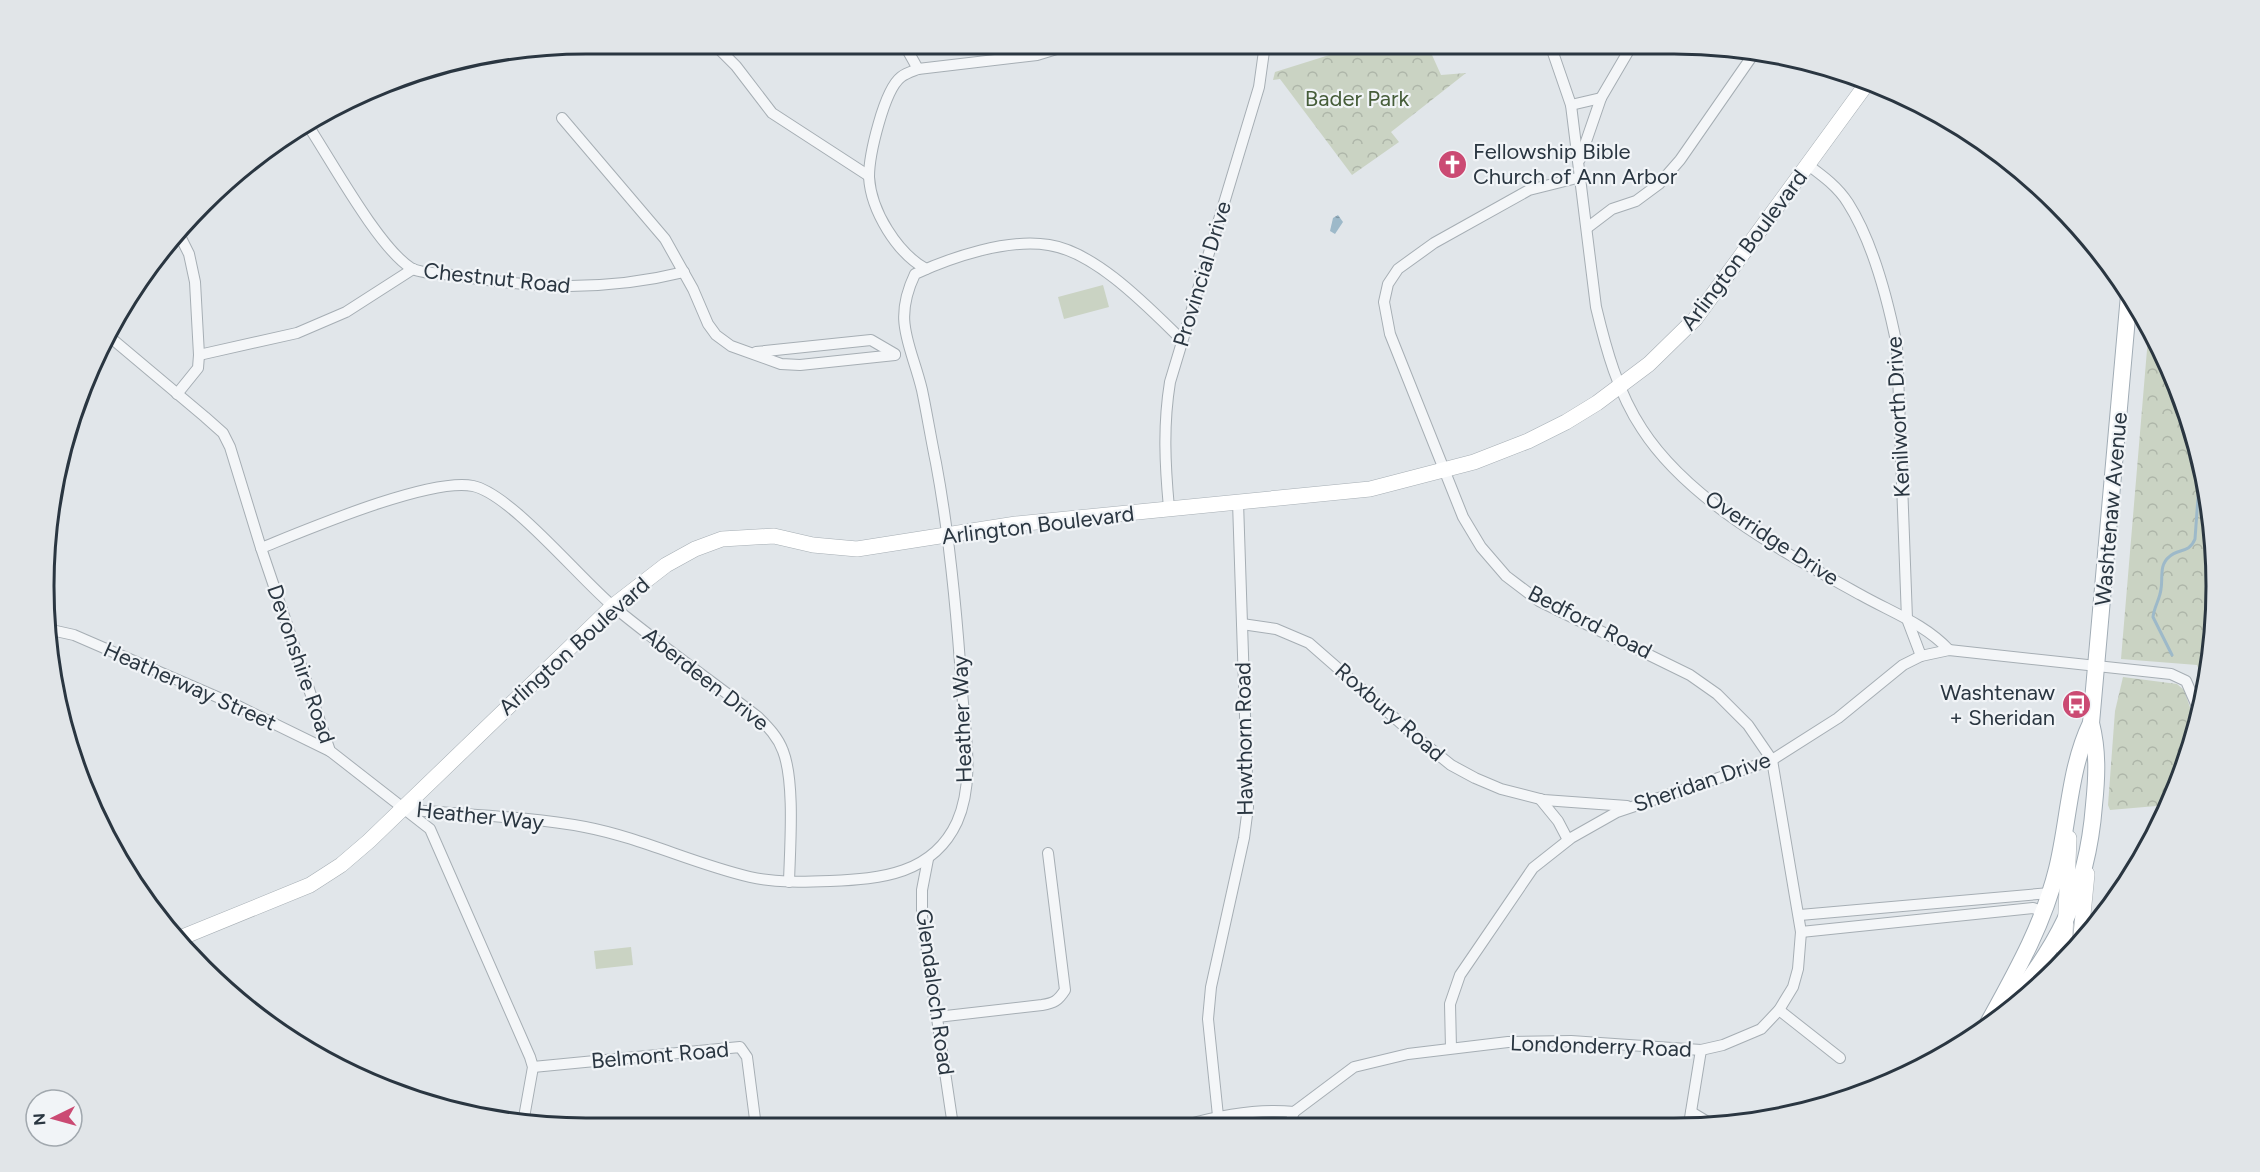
<svg xmlns="http://www.w3.org/2000/svg" width="2260" height="1172" viewBox="0 0 2260 1172" font-family="Figtree,sans-serif">
  <defs>
    <pattern id="park-crowns" width="20" height="18" patternUnits="userSpaceOnUse" patternTransform="scale(1.5)"><rect width="20" height="18" fill="#cad3c3"/><path d="M2 6a3 3 0 1 1 6 0M12 15a3 3 0 1 1 6 0" fill="none" stroke="#aeb6a9"/></pattern>
    <pattern id="water-ripples" width="26" height="14" patternUnits="userSpaceOnUse" patternTransform="scale(1.5)"><rect width="26" height="14" fill="#9db9c9"/><path d="M2 4q2-2 4 0t4 0M15 11q2-2 4 0t4 0" fill="none" stroke="#8097a5"/></pattern>
  </defs>
  <rect width="100%" height="100%" fill="#e1e6ea"/>
  <g fill="#cad3c3">
    <polygon points="1103,285 1109,307 1064,319 1058,297"/>
    <polygon points="631,947 633,965 596,969 594,951"/>
  </g>
  <g fill="url(#park-crowns)">
    <polygon points="1358,46 1428,46 1441,75 1466,73 1391,132 1399,142 1352,175 1280,79 1273,80 1275,72"/>
    <polygon points="2149,326 2188,412 2212,516 2215,622 2205,686 2197,665 2121,659"/>
    <polygon points="2123,677 2177,684 2184,690 2197,728 2168,805 2110,810 2108,805 2115,711"/>
  </g>
  <polygon fill="url(#water-ripples)" points="1338,215 1343,222 1335,234 1330,231 1333,218"/>
  <g fill="none" stroke-linecap="round" stroke-linejoin="round">
    <path stroke="#9db9c9" stroke-width="3" d="M2172,655L2153,617C2154,607 2160,599 2161,589C2163,578 2159,565 2169,557C2178,548 2189,554 2195,539L2200,470L2188,438L2190,422"/>
    <defs>
      <g id="street">
        <polyline points="714,44 736,66 772,113 869,176"/>
        <polyline points="904,44 918,69"/>
        <path d="M1550,44L1571,105L1596,307C1606,349 1618,393 1642,429C1689,502 1787,554 1861,595C1891,612 1925,624 1949,650"/>
        <polyline points="1571,105 1601,98"/>
        <polyline points="562,118 665,239 693,289 708,324 716,335 731,346 781,364 800,365 895,355"/>
        <path d="M309,127C332,162 379,248 411,268C421,274 440,273 452,275C532,288 604,292 684,272"/>
        <polyline points="1580,159 1601,98 1632,45"/>
        <path d="M1808,165C1823,176 1838,187 1848,203C1873,242 1888,301 1897,346L1907,619L1921,656"/>
        <polyline points="1587,228 1612,209 1636,201 1659,184 1680,160 1755,52"/>
        <path d="M926,269C897,253 871,211 869,177C869,155 884,90 901,77C906,73 913,71 918,69L1037,55L1073,44"/>
        <polyline points="111,338 205,417 223,433 230,447 261,548 330,751 430,829 530,1057 533,1067 523,1123"/>
        <polyline points="756,352 871,340 895,354"/>
        <polyline points="199,355 297,333 346,312 413,269"/>
        <polyline points="177,394 198,368 199,355 195,282 189,254 180,236"/>
        <path d="M1169,508C1165,465 1163,425 1170,382L1259,87L1265,44"/>
        <path d="M261,548C306,530 430,477 473,486C511,494 580,579 614,607C660,645 710,680 758,717C768,727 778,737 783,751C795,782 790,846 789,882"/>
        <polyline points="1242,624 1276,629 1309,643 1421,741 1451,765 1475,778 1501,789 1544,800 1627,806"/>
        <polyline points="47,629 74,635 238,706 330,751"/>
        <polyline points="1540,799 1558,821 1568,840"/>
        <path d="M403,809C463,815 526,816 585,827C642,838 694,864 750,877C776,883 804,882 830,881C881,879 933,874 957,822C975,782 965,733 962,691C957,615 950,538 936,463C931,439 927,414 922,390C911,344 892,322 915,274C952,257 1008,238 1049,245C1096,252 1149,308 1182,340"/>
        <polyline points="928,859 922,890 922,917 953,1126"/>
        <polyline points="1800,915 2050,893"/>
        <polyline points="1801,932 2033,908 2044,912"/>
        <polyline points="1779,1010 1840,1058"/>
        <path d="M937,1017L1042,1005C1054,1003 1058,1001 1065,990L1048,853"/>
        <polyline points="1451,1048 1450,1004 1460,975 1533,868 1571,838 1617,812 1772,760 1838,718 1903,665 1921,656 1949,650 2171,674 2186,681 2200,713"/>
        <polyline points="533,1067 740,1047 747,1057 756,1127"/>
        <polyline points="1691,1112 1711,1124"/>
        <polyline points="1218,1116 1208,1019 1211,987 1244,838 1248,807 1238,502"/>
        <polyline points="1689,1124 1701,1050"/>
        <path d="M1186,1125C1221,1115 1257,1108 1294,1112L1354,1067L1408,1054L1508,1042L1571,1041L1701,1050L1723,1045L1761,1029L1779,1010L1793,987L1798,969L1801,932L1772,760L1748,725L1717,694L1690,675L1539,601L1506,576L1481,547L1463,517L1390,334L1384,302L1388,284L1398,269L1434,243L1529,190L1581,177"/>
        <polyline points="1289,1125 1294,1112"/>
      </g>
      <g id="secondary">
        <polyline points="180,938 310,885 341,865 369,841 613,606 666,565 695,549 722,539 774,536 813,545 857,549 1016,524 1370,489 1474,462 1528,441 1566,422 1597,403 1649,364 1695,319 1868,82"/>
        <polyline points="2080,945 2087,874"/>
        <polyline points="2064,961 2069,838"/>
      </g>
      <g id="primary">
        <path d="M1996,1021C2055,952 2087,896 2094,805C2097,776 2098,751 2091,723L2129,295"/>
        <path d="M1986,1027C2014,976 2043,926 2057,869C2069,820 2069,769 2091,723"/>
      </g>
    </defs>
    <use href="#street" stroke="#a6aeb4" stroke-width="12"/>
    <use href="#secondary" stroke="#a6aeb4" stroke-width="16"/>
    <use href="#primary" stroke="#a1acb5" stroke-width="18"/>
    <use href="#street" stroke="#f4f6f8" stroke-width="10"/>
    <use href="#secondary" stroke="#fff" stroke-width="15"/>
    <use href="#primary" stroke="#fff" stroke-width="16"/>
  </g>
  <defs>
    <symbol id="church-disc" viewBox="-11 -11 22 22"><circle r="9.5" fill="#cb4a73" stroke="#f1f4f7"/><path d="M-1.2-6h2.4v3.5h3.3v2.4h-3.3V6h-2.4V-.1h-3.3v-2.4h3.3Z" fill="#fff"/></symbol>
    <symbol id="bus-disc" viewBox="-11 -11 22 22"><circle r="9.5" fill="#cb4a73" stroke="#f1f4f7"/><path d="M-5-6H5V4H4V6H2V4H-2V6H-4V4H-5ZM-3.5-4V0h7V-4ZM-3.5 1.2v1.5H-2V1.2ZM2 1.2v1.5H3.5V1.2Z" fill="#fff"/></symbol>
  </defs>
  <g fill-rule="evenodd">
    <use href="#church-disc" x="1436" y="148" width="33" height="33"/>
    <use href="#bus-disc" x="2060" y="688" width="33" height="33"/>
  </g>
  <g text-anchor="middle" dominant-baseline="central" stroke-width="4.5" stroke-linejoin="round" paint-order="stroke">
    <g font-size="22" fill="#455c38" stroke="#f1f4f7">
      <text x="1357" y="98">Bader Park</text>
    </g>
    <g font-size="22" fill="#2a3641" stroke="#f1f4f7" text-anchor="start">
      <text x="1473" y="151">Fellowship Bible<tspan x="1473" dy="25">Church of Ann Arbor</tspan></text>
      <text x="2055" y="692" text-anchor="end">Washtenaw<tspan x="2055" dy="25">+ Sheridan</tspan></text>
    </g>
    <g font-size="22" fill="#2a3641" stroke="#f1f4f7">
      <text transform="translate(1744 250) rotate(-53)">Arlington Boulevard</text>
      <text transform="translate(1202 274) rotate(-73)">Provincial Drive</text>
      <text transform="translate(497 278) rotate(6)">Chestnut Road</text>
      <text transform="translate(1898 417) rotate(-93)">Kenilworth Drive</text>
      <text transform="translate(2111 509) rotate(-85)">Washtenaw Avenue</text>
      <text transform="translate(1038 525) rotate(-7)">Arlington Boulevard</text>
      <text transform="translate(1772 538) rotate(33)">Overridge Drive</text>
      <text transform="translate(1590 622) rotate(27)">Bedford Road</text>
      <text transform="translate(574 646) rotate(-42)">Arlington Boulevard</text>
      <text transform="translate(301 664) rotate(71)">Devonshire Road</text>
      <text transform="translate(706 679) rotate(38)">Aberdeen Drive</text>
      <text transform="translate(190 686) rotate(24)">Heatherway Street</text>
      <text transform="translate(1390 712) rotate(41)">Roxbury Road</text>
      <text transform="translate(962 719) rotate(-92)">Heather Way</text>
      <text transform="translate(1244 739) rotate(-91)">Hawthorn Road</text>
      <text transform="translate(1702 782) rotate(-19)">Sheridan Drive</text>
      <text transform="translate(480 816) rotate(6)">Heather Way</text>
      <text transform="translate(935 992) rotate(82)">Glendaloch Road</text>
      <text transform="translate(1601 1046) rotate(2)">Londonderry Road</text>
      <text transform="translate(660 1055) rotate(-5)">Belmont Road</text>
    </g>
  </g>
  <path d="M0 0H2260V1172H0ZM586 54H1674A532 532 0 0 1 2206 586V586A532 532 0 0 1 1674 1118H586A532 532 0 0 1 54 586V586A532 532 0 0 1 586 54Z" fill="#e1e5e8" fill-rule="evenodd"/>
  <path fill="none" stroke="#2a3641" stroke-width="3" d="M586 54H1674A532 532 0 0 1 2206 586V586A532 532 0 0 1 1674 1118H586A532 532 0 0 1 54 586V586A532 532 0 0 1 586 54Z"/>
  <g transform="translate(54 1118) rotate(265)"><circle r="28" fill="#f1f4f7" stroke="#a1a8ae" stroke-width="1.5"/>
  <path d="M0-4.5L10 22L0 15L-10 22Z" fill="#cb4a73"/>
  <text y="-9" font-size="16" font-weight="bold" text-anchor="middle" fill="#2a3641">N</text>
  </g>
</svg>
